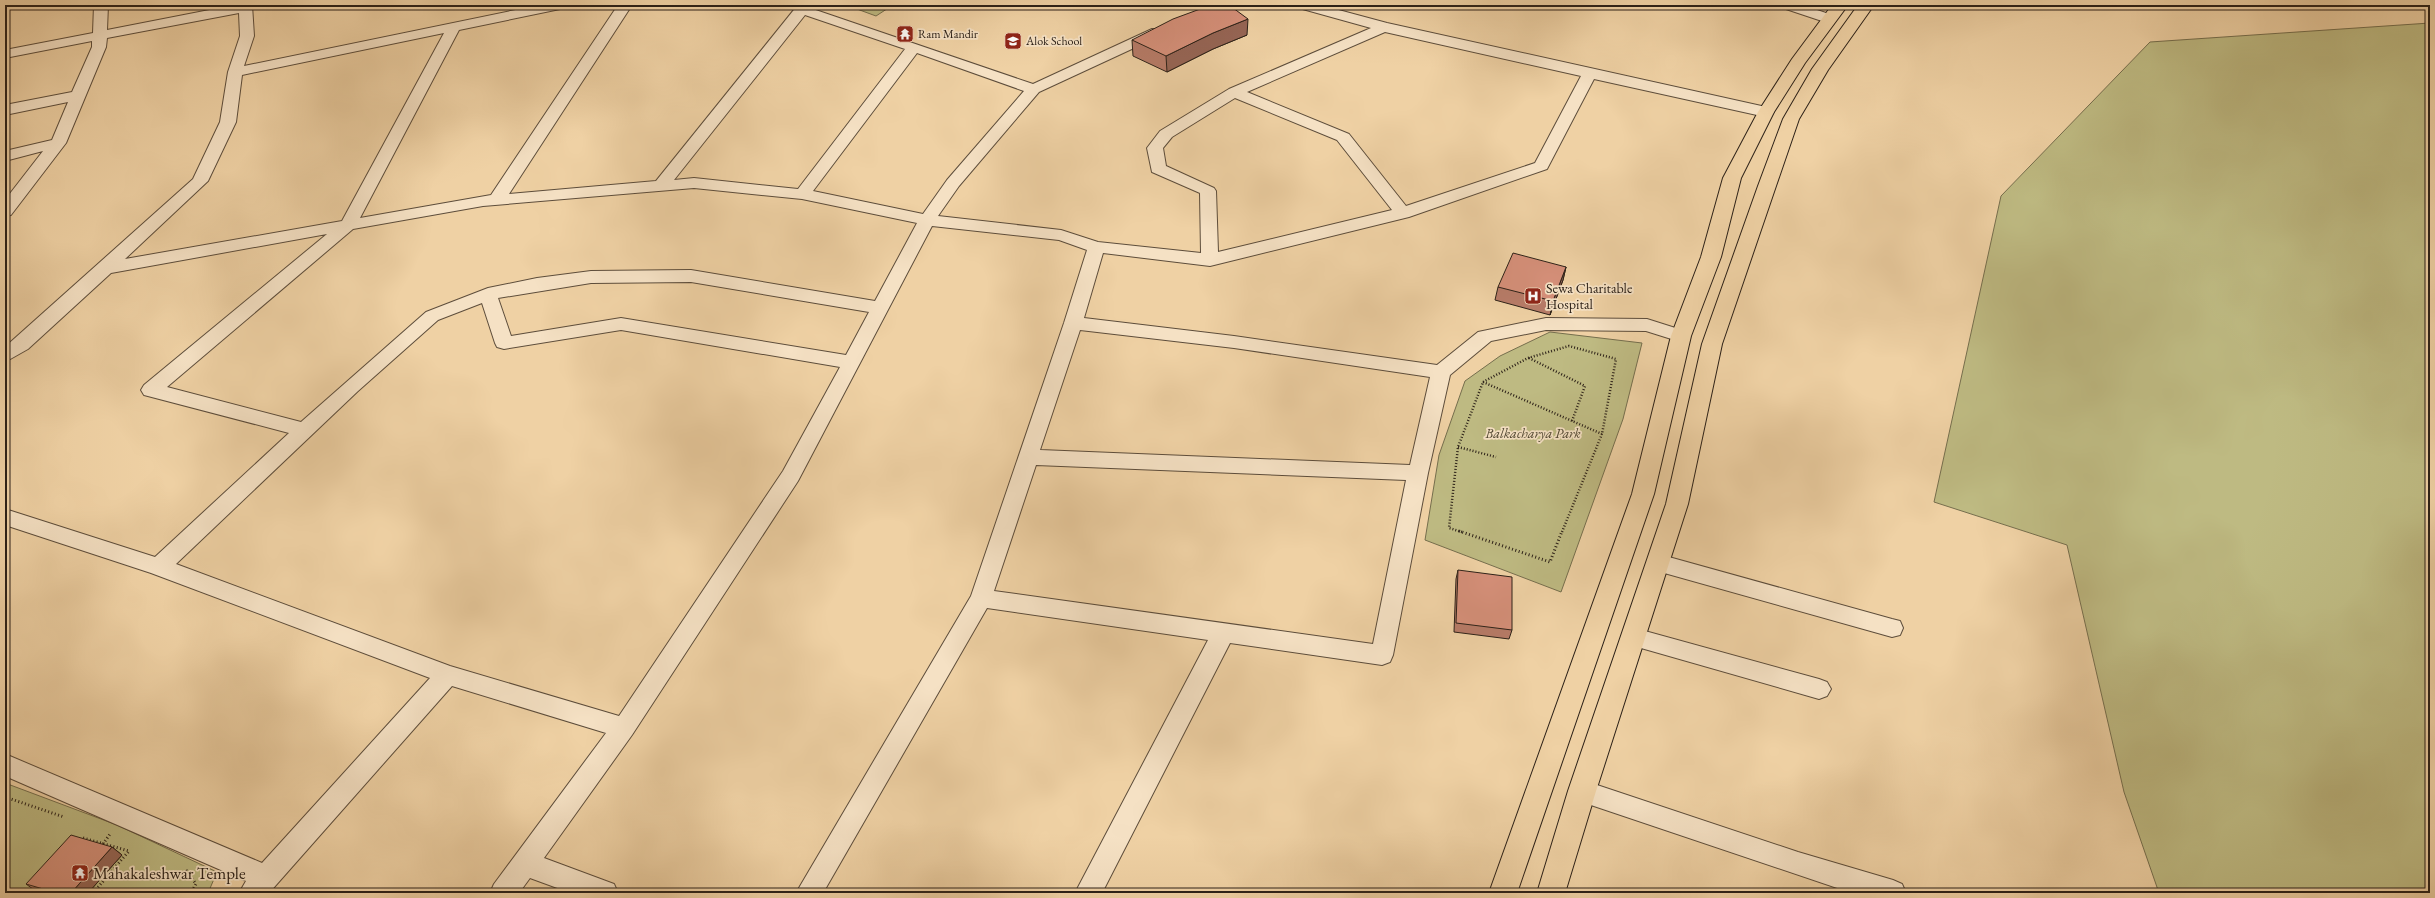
<svg xmlns="http://www.w3.org/2000/svg" width="2435" height="898" viewBox="0 0 2435 898" font-family="'EB Garamond',serif">
  <rect width="100%" height="100%" fill="#efd1a4"/>
  <filter id="stains"><feTurbulence type="fractalNoise" baseFrequency=".005" numOctaves="4"/><feColorMatrix values="0 0 0 0 .2 0 0 0 0 .09 0 0 0 0 .02 0 0 0 .5 -.17"/></filter>
  <radialGradient id="worn" r=".72"><stop offset=".6" stop-color="#630" stop-opacity="0"/><stop offset="1" stop-color="#630" stop-opacity=".3"/></radialGradient>
  <g fill="#beba82" stroke="#756e4d">
    <polygon points="846,5 893,5 876,16"/>
    <polygon points="2430,23 2430,893 2159,893 2124,792 2067,545 1934,502 2001,196 2150,42"/>
    <polygon points="1550,332 1642,343 1623,419 1561,592 1425,540 1439,455 1465,381 1500,356"/>
    <polygon points="5,783 117,825 217,872 208,893 5,893"/>
  </g>
  <g fill="none" stroke-linecap="round" stroke-linejoin="round">
    <defs>
      <g id="street">
        <path d="M94,5H108L107,30L235,5H252L254,36L244,66L540,5H567L560,9L459,30L360,218L491,195L618,5H632L509,194L656,181L797,6L801,5L1033,84L1152,29H1162L1164,32L1162,35L1039,92L959,186L938,216L1061,230L1098,242L1201,253L1200,193L1152,172L1147,148L1160,131L1229,89L1371,28L1299,8L1297,5H1320L1387,23L1766,107L1774,112L1766,117L1594,79L1547,169L1409,217L1210,266L1103,253L1084,318L1234,336L1437,365L1478,332L1546,318L1647,319L1688,332L1690,336L1688,340L1681,342L1646,331L1546,330L1491,341L1450,375L1428,473L1393,655L1390,662L1382,665L1230,643L1102,893H1075L1208,640L987,608L823,893H796L971,596L1064,323L1087,250L1059,240L932,226L798,481L632,735L544,858L614,884L618,893H571L530,878L519,893H490L494,884L606,733L452,686L269,893H239L246,881L5,776V754L262,863L430,678L151,573L5,525V509L155,557L289,433L144,395L141,390L144,385L327,234L111,273L28,349L5,362V347L193,179L220,122L228,72L240,36L239,13L107,38L106,47L66,143L11,215L5,216V200L43,151L5,161V151L52,140L68,102L5,115V105L72,92L92,47V41L5,58V50L93,33ZM805,15L905,49L798,189L694,178L674,180ZM1385,32L1581,76L1535,163L1406,206L1349,134L1247,92ZM444,33L342,221L125,259L208,181L236,122L242,75ZM917,53L1024,91L947,180L923,214L813,191ZM1235,98L1337,140L1392,210L1218,252L1216,191L1214,188L1166,166L1163,148L1172,137ZM694,188L802,199L917,223L875,301L691,270L591,271L537,278L488,288L426,312L301,422L167,387L353,229L483,206ZM691,282L869,312L846,355L621,318L511,336L498,298L591,283ZM482,303L495,343L497,347L504,349L621,330L840,367L783,471L619,716L450,666L176,564L358,391L438,320ZM1080,330L1234,348L1430,377L1410,465L1040,450ZM1036,465L1406,480L1373,644L994,591Z"/>
        <polygon points="1781,5 1802,5 1835,16 1837,19 1830,23 1825,22 1783,8"/>
        <polygon points="1658,554 1892,619 1900,621 1903,628 1900,635 1892,637 1650,569 1647,563 1650,557"/>
        <polygon points="1634,628 1819,679 1827,682 1831,689 1827,696 1819,699 1634,646 1626,644 1623,637 1626,630"/>
        <polygon points="1582,780 1798,852 1893,880 1902,884 1906,893 1852,893 1582,802 1573,799 1570,791 1573,783"/>
      </g>
      <g id="primary">
        <polygon points="1832,5 1848,5 1805,63 1774,112 1741,178 1721,257 1691,336 1654,494 1517,893 1489,893 1632,494 1671,336 1701,257 1723,178 1758,112 1792,59"/>
        <polygon points="1858,5 1874,5 1828,70 1799,119 1776,186 1722,344 1688,504 1596,791 1565,893 1537,893 1568,791 1666,504 1702,344 1758,186 1783,119 1812,69"/>
      </g>
    </defs>
    <use href="#street" stroke="#5d4d3b" stroke-width="2"/>
    <use href="#primary" stroke="#2c2118" stroke-width="2"/>
    <g stroke="#2c2118" stroke-width="2.5" stroke-dasharray="1 2" stroke-linecap="butt">
      <polyline points="1529,358 1585,386 1572,421"/>
      <polyline points="1483,382 1602,434"/>
      <polyline points="1483,382 1528,358 1569,346 1616,359 1602,434"/>
      <polyline points="1458,447 1496,457"/>
      <polyline points="1462,532 1449,528 1458,447 1483,382"/>
      <polyline points="1562,532 1602,434"/>
    </g>
    <g stroke="#2c2118" stroke-width="3" stroke-dasharray="1 2.5" stroke-linecap="butt">
      <polyline points="1459,531 1550,562 1562,531"/>
      <polyline points="5,797 64,817"/>
      <polyline points="83,838 129,851 93,893"/>
      <polyline points="103,844 110,834"/>
      <polyline points="186,870 196,884 191,893"/>
      <polyline points="31,893 36,887"/>
    </g>
    <use href="#street" fill="#f5e1c4" fill-rule="evenodd"/>
    <use href="#primary" fill="#efd1a4" fill-rule="evenodd"/>
  </g>
  <g fill="#b87c69" stroke="#2c2118">
    <polygon points="1247,35 1213,49 1167,72 1133,56 1132,40"/>
    <polygon points="1566,267 1563,280 1550,315 1495,300 1498,287"/>
    <polygon points="1458,570 1512,630 1509,639 1454,632 1456,579"/>
    <polygon points="112,847 122,855 88,893 41,893 37,892 26,884"/>
  </g>
  <g fill="#966555" stroke="#2c2118">
    <polygon points="1248,19 1247,35 1213,49 1167,72 1166,56 1213,33"/>
    <polygon points="1566,267 1563,280 1550,315 1553,301"/>
    <polygon points="112,847 122,855 88,893 71,893"/>
  </g>
  <g fill="#d6907a" stroke="#2c2118">
    <polygon points="1211,5 1229,5 1248,19 1213,33 1166,56 1132,40 1173,19"/>
    <polygon points="1513,253 1566,267 1553,301 1498,287"/>
    <polygon points="1458,570 1512,577 1512,630 1456,623"/>
    <polygon points="71,835 112,847 71,893 57,893 26,884"/>
  </g>
  <defs>
    <symbol id="temple-square" viewBox="-11 -11 22 22"><rect x="-9" y="-9" width="18" height="18" rx="4" fill="#8f2418" stroke="#f5e1c4"/><path d="M0-6L5-2H3V0L6.5 2.5H4V6H1.5V3h-3V6H-4V2.5H-6.5L-3 0V-2H-5Z" fill="#fff"/></symbol>
    <symbol id="school-square" viewBox="-11 -11 22 22"><rect x="-9" y="-9" width="18" height="18" rx="4" fill="#8f2418" stroke="#f5e1c4"/><path d="M0-5L7-2L0 1L-7-2ZM-4 1L0 2.5L4 1V4Q0 6-4 4Z" fill="#fff"/></symbol>
    <symbol id="hospital-square" viewBox="-11 -11 22 22"><rect x="-9" y="-9" width="18" height="18" rx="4" fill="#8f2418" stroke="#f5e1c4"/><path d="M-5-5h3v3.5h4V-5h3V5h-3V1.5h-4V5h-3Z" fill="#fff"/></symbol>
  </defs>
  <g fill-rule="evenodd">
    <use href="#temple-square" x="895" y="24" width="20" height="20"/>
    <use href="#school-square" x="1003" y="31" width="20" height="20"/>
    <use href="#hospital-square" x="1523" y="286" width="20" height="20"/>
    <use href="#temple-square" x="70" y="863" width="20" height="20"/>
  </g>
  <g text-anchor="middle" dominant-baseline="central" stroke-width="3.5" stroke-linejoin="round" paint-order="stroke">
    <g font-size="12" fill="#2c2118" stroke="#f5e1c4" text-anchor="start">
      <text x="918" y="34">Ram Mandir</text>
      <text x="1026" y="41">Alok School</text>
    </g>
    <g font-size="14" fill="#2c2118" stroke="#f5e1c4" text-anchor="start">
      <text x="1546" y="288">Sewa Charitable<tspan x="1546" dy="16">Hospital</tspan></text>
    </g>
    <g font-size="14" font-style="italic" fill="#504732" stroke="#f5e1c4">
      <text x="1533" y="433">Balkacharya Park</text>
    </g>
    <g font-size="17" fill="#2c2118" stroke="#f5e1c4" text-anchor="start">
      <text x="93" y="873">Mahakaleshwar Temple</text>
    </g>
  </g>
  <rect width="2435" height="898" fill="none" stroke="#efd1a4" stroke-width="20"/>
  <rect x="6" y="6" width="2423" height="886" fill="none" stroke="#2c2118" stroke-width="2"/>
  <rect x="10" y="10" width="2415" height="878" fill="none" stroke="#2c2118"/>
  <rect width="100%" height="100%" filter="url(#stains)"/>
  <rect width="100%" height="100%" fill="url(#worn)"/>
</svg>
